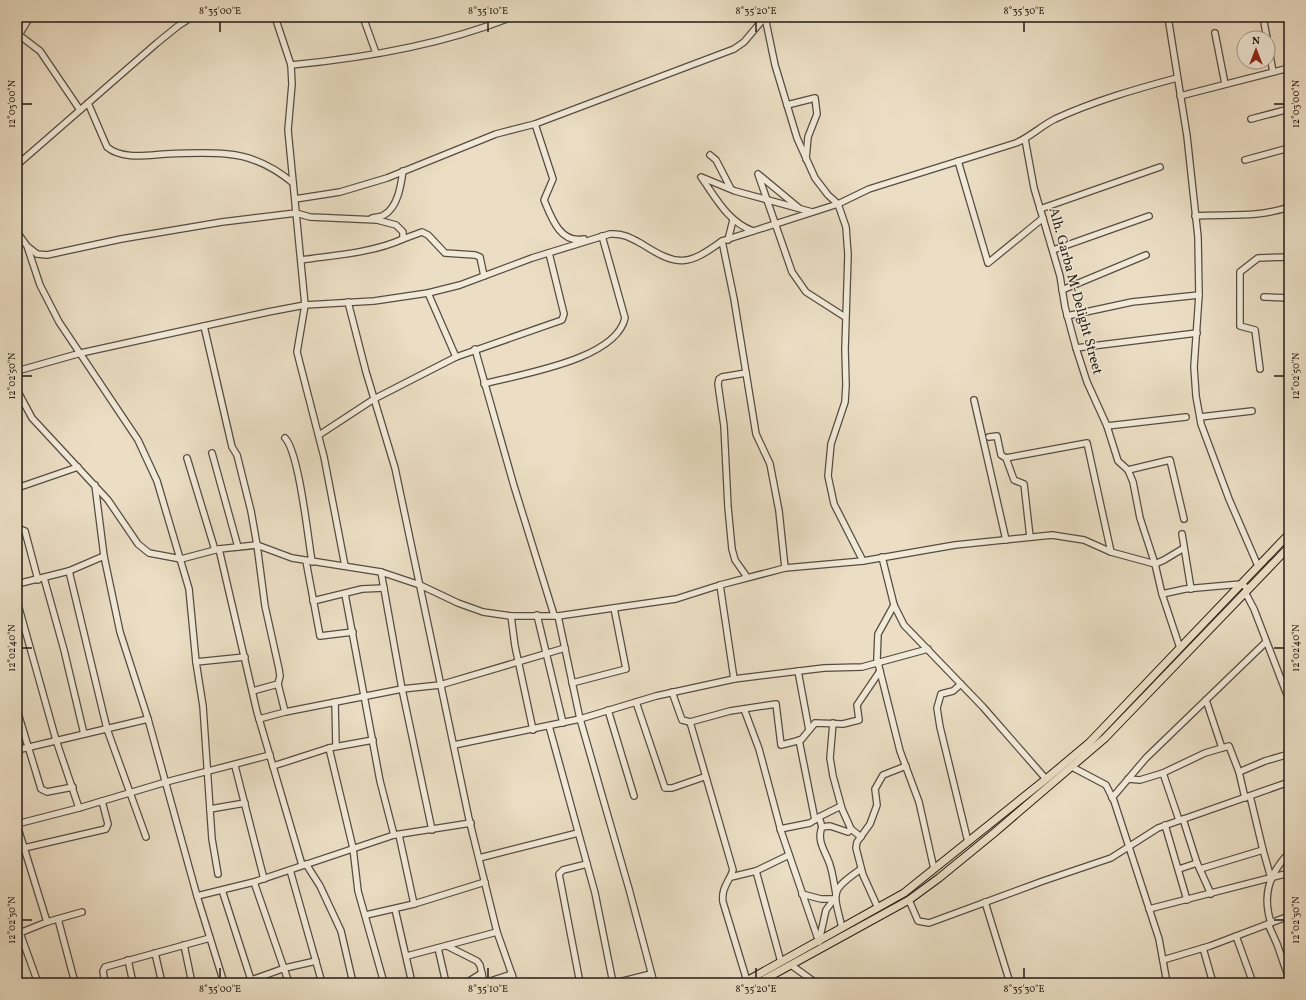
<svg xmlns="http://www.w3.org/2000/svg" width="1306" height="1000" viewBox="0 0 1306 1000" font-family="Vollkorn,serif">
  <rect width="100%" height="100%" fill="#ebdec4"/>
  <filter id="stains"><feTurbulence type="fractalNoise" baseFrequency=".005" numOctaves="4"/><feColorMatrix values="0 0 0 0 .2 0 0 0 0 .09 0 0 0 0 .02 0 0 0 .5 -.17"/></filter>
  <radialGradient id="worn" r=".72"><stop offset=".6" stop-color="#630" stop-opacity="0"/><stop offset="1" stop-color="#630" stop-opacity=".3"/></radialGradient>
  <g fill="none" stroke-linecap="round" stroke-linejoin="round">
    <defs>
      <g id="minor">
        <polyline points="275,17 291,65 292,84 288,130 305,305 297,352 324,457 345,566"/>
        <polyline points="363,17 376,53"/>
        <polyline points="765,17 775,65 797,138 815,178 828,195 838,204 846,227 848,255 845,349 846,385 845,402 831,444 828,476 834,504 863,561"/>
        <polyline points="1168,17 1187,136 1198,237 1199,295 1194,367 1196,396 1201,424 1229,499 1258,566"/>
        <polyline points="1263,17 1267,38"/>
        <polyline points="1215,33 1225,84"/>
        <polyline points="19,35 40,51 80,110"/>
        <polyline points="17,38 30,17"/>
        <polyline points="1268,44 1273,72"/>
        <path d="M291,65C366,58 442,45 512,17"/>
        <polyline points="1180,96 1289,68"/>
        <path d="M88,103L107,147C122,160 148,155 166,154C186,153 207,152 227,154C252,156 275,168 293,183"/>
        <polyline points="787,105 815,98 817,114 808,137 806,159"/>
        <polyline points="1251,119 1289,109"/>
        <path d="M535,124L553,179L544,200C551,217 560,244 584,239"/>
        <polyline points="1025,139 1034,188 1060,276 1065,307 1076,348 1087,382 1107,426 1118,461 1128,470 1133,482 1140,518 1155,564 1162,594 1180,648"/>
        <polyline points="710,155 716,160 730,187"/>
        <polyline points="1245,160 1289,148"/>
        <polyline points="958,161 988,263 1043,218"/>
        <polyline points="17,165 157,43 178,26 192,17"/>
        <polyline points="295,199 340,192 387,178 496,134 535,124 734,49 744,42 765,17"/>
        <polyline points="799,208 758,174 792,272 806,292 845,317"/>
        <polyline points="1040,209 1160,167"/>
        <path d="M1195,216C1227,214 1258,218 1289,207"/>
        <path d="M372,218C375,217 381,217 384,215C398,207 401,185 403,171"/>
        <path d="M753,231C728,222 716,198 701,177L735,191L812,212"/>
        <polyline points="17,232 27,246 40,285 59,322 138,440 157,481 189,589 196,662 203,706 212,839 218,874"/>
        <polyline points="403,239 422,232 428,235 445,253 475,255 480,257 484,276"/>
        <polyline points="728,240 733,220"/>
        <path d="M28,247L37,254L47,255L121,239L222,222L296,213L310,217L377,220L396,225L403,232V239C372,253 335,255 301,260"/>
        <polyline points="1053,250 1149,216"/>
        <polyline points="1062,290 1146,255"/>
        <polyline points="428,293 456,357"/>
        <polyline points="1264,297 1289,298"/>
        <polyline points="348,302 366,372 395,468 469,819 497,932 515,983"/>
        <polyline points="1067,316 1132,302 1199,295"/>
        <polyline points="204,326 232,447 237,455 251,511 257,545 265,606 279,669 280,676 278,684 253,691"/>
        <polyline points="1076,348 1197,333"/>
        <polyline points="475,349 514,486 554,615"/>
        <polyline points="1260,369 1255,330 1240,326 1240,272 1258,258 1289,257"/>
        <path d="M17,371L81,353L268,312L305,305L374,301L428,293L460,285L532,258L610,234C623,233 631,238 642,244C678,267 688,266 722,241"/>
        <polyline points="746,373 722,377 719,379 718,384 724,426 728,507 732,549 735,560 747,577"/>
        <path d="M484,384C520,374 616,360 625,318L602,236"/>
        <polyline points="17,390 32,418 108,500 138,544 149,553 181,559 219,549 257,545 292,558 381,572 420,585 458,603 483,612 511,616 558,616 676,599 720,585 785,568 863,561 955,545 1052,535 1084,540 1111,552 1155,564 1164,560 1184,548"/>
        <polyline points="974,400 1006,540"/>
        <polyline points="1200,417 1252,411"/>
        <polyline points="1107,426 1186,417"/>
        <polyline points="319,435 374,399 456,357 562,320 564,314 549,253"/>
        <polyline points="989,437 997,436 1001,455 1006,458 1014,480 1024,484 1030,537"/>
        <path d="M285,438C299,452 308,538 312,562"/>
        <polyline points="212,453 238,547"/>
        <polyline points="187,458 215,550"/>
        <polyline points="1006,458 1087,443 1111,552"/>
        <polyline points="1128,470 1170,460 1184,519"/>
        <polyline points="95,485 104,556 120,632 148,719 197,896 224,983"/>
        <polyline points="17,488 78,467"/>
        <polyline points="17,528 25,531 38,580"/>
        <polyline points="1182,534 1191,589"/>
        <polyline points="219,549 257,712 302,865"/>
        <polyline points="882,557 894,605 904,625 983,707 1046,779"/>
        <polyline points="306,561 320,636 353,632"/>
        <path d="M785,568L779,511L770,464L756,434L734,299L722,241L838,204L869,189L1016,143C1030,137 1041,126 1055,119C1094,101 1136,89 1177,78"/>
        <polyline points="69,571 107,729 146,837"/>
        <polyline points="381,572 402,689 432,830"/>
        <polyline points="44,578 64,650 84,734"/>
        <polyline points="17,584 69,571 104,556"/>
        <polyline points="720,585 734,679"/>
        <polyline points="1245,592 1254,609 1289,700"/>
        <polyline points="345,594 380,781 394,835"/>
        <polyline points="1162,594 1185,589 1241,584 1249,589"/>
        <polyline points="17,601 56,740 79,808"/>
        <polyline points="313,601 362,589 384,588"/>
        <polyline points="894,605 878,634 877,659 900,751 919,802 934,869"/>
        <polyline points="537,615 563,723"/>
        <polyline points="511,616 515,646 533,730"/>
        <polyline points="558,616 580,719 629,889 654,983"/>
        <polyline points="196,662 245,657"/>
        <polyline points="798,671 809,730"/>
        <polyline points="572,683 626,669 614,608"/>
        <polyline points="961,684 953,691 941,694 937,708 940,727 968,842"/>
        <polyline points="672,692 682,720 690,722 730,711 776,704 781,745 801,740 815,723 843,724 859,720 857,705 880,671"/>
        <polyline points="1206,700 1222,748"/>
        <polyline points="335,702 336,746"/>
        <polyline points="636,702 665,788 672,788 704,777"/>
        <polyline points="744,709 759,749 781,831 819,942"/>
        <polyline points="17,710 41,789 47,792 73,787"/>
        <polyline points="608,710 634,796"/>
        <polyline points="285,712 402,689 440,685 565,648"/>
        <polyline points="259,719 285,712 278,684"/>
        <path d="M690,722L733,870C729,882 721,888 723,902L747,981"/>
        <polyline points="833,723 830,758 833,776 842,809 851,829 861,837"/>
        <polyline points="549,726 595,893 613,983"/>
        <polyline points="799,740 815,820"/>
        <polyline points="454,745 580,719 656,696 734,679 824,668 862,667 928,649"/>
        <polyline points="329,748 353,848 358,891 384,983"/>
        <polyline points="17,750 148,719"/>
        <polyline points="235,766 264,879"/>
        <polyline points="273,766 329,748 373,740"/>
        <polyline points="1072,767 1106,785 1114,801 1159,939 1167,983"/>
        <polyline points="1239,772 1265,761 1289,754"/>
        <polyline points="1163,773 1205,753 1229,746 1239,772 1245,798"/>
        <polyline points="1128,779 1140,780 1163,773 1179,820"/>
        <polyline points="1250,796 1263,850 1271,878"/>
        <polyline points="1112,798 1146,758 1266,642"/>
        <polyline points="210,809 245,803"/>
        <polyline points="1183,819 1197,863 1211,894"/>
        <polyline points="17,824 79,808 166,782 270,755"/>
        <polyline points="17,825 47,922"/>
        <polyline points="1165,825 1187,900"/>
        <polyline points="822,827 819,817 841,806"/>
        <polyline points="780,829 810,823 819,817"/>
        <polyline points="399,835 414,904"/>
        <polyline points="24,848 106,829 108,824 102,801"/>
        <polyline points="479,858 578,833"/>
        <polyline points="306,864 320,886 341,931 353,983"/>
        <polyline points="1179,869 1197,863"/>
        <polyline points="1200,869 1263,850"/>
        <polyline points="290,870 322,983"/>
        <polyline points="756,871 781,962"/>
        <polyline points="731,877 756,871 789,855"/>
        <polyline points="254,882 289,983"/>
        <polyline points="222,890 252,983"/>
        <polyline points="802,894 821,899 834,899"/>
        <path d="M836,894C834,884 833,874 830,865C826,852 816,841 822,827L830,826L848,832L851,829"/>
        <polyline points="197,896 254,882 394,835 471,823"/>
        <polyline points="909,900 918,921 929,923 1043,881 1111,858 1158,828 1289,782"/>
        <polyline points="985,902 1010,983"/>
        <polyline points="878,908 863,875 856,848 857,842 870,824 877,805 875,789 883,775 906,766"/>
        <polyline points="395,909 412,983"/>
        <polyline points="1149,909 1289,873"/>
        <polyline points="366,915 414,904 485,882"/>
        <polyline points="58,919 75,983"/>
        <path d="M1271,923C1262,895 1269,874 1289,853"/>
        <polyline points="1268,924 1277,944 1289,979"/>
        <path d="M842,928C834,892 828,892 861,869"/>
        <polyline points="20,933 38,983"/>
        <polyline points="17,934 47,922 82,912"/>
        <polyline points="1236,936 1253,983"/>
        <polyline points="819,941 826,910 834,899"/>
        <polyline points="184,945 192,983"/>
        <polyline points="447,946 477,961 480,965 484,983"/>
        <polyline points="438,948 446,983"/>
        <polyline points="1203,948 1213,983"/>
        <polyline points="155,953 162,983"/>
        <polyline points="407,956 497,932"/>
        <polyline points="128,960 133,983"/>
        <polyline points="1163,960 1210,946 1289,916"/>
        <polyline points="791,965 816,983"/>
        <polyline points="105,983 103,971 105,967 210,938"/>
        <polyline points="243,983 285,968 316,961"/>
        <polyline points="466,983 482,973"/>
        <polyline points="484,983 512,974"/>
        <polyline points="580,983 559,874 563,870 587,864"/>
        <polyline points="615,983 651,974"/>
      </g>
      <g id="major">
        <polyline points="743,983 904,893 1046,779 1089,743 1289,534"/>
        <polyline points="758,983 909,900 939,878 994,833 1105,738 1289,547"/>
      </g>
    </defs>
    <use href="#minor" stroke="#564c41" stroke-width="8"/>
    <use href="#major" stroke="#251b15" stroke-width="9"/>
    <use href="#minor" stroke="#f2ead9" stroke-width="5.5"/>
    <use href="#major" stroke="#ebdec4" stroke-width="7"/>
  </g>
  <path fill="none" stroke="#251b15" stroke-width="1.5" d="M220,22V32M488,22V32M756,22V32M1024,22V32M22,104H32M1274,104H1284M22,376H32M1274,376H1284M22,648H32M1274,648H1284M22,920H32M1274,920H1284M220,968V978M488,968V978M756,968V978M1024,968V978"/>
  <g text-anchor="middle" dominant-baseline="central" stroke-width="3" stroke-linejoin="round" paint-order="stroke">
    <g font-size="14" fill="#251b15" stroke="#f2ead9">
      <text transform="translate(1075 291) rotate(75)">Alh. Garba M-Delight Street</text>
    </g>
  </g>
  <rect width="1306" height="1000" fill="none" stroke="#ebdec4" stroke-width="44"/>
  <g transform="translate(1256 50)"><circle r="19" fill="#f2ead9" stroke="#a0978b"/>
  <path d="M0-3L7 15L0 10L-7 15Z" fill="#8f2418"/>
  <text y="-6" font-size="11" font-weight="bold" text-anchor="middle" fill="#251b15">N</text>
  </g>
  <rect x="22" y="22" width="1262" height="956" fill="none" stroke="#251b15" stroke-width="1.5"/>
  <g font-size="10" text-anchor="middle" fill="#251b15">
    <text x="220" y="14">8°35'00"E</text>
    <text x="488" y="14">8°35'10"E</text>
    <text x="756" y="14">8°35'20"E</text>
    <text x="1024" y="14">8°35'30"E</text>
    <text transform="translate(11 104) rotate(-90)" y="4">12°03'00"N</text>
    <text transform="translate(1295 104) rotate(-90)" y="4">12°03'00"N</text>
    <text transform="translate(11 376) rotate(-90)" y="4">12°02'50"N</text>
    <text transform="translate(1295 376) rotate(-90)" y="4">12°02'50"N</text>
    <text transform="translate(11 648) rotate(-90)" y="4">12°02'40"N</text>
    <text transform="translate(1295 648) rotate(-90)" y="4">12°02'40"N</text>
    <text transform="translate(11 920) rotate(-90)" y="4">12°02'30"N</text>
    <text transform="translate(1295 920) rotate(-90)" y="4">12°02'30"N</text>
    <text x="220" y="992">8°35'00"E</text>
    <text x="488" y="992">8°35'10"E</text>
    <text x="756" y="992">8°35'20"E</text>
    <text x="1024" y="992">8°35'30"E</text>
  </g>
  <rect width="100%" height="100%" filter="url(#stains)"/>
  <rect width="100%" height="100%" fill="url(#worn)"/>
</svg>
